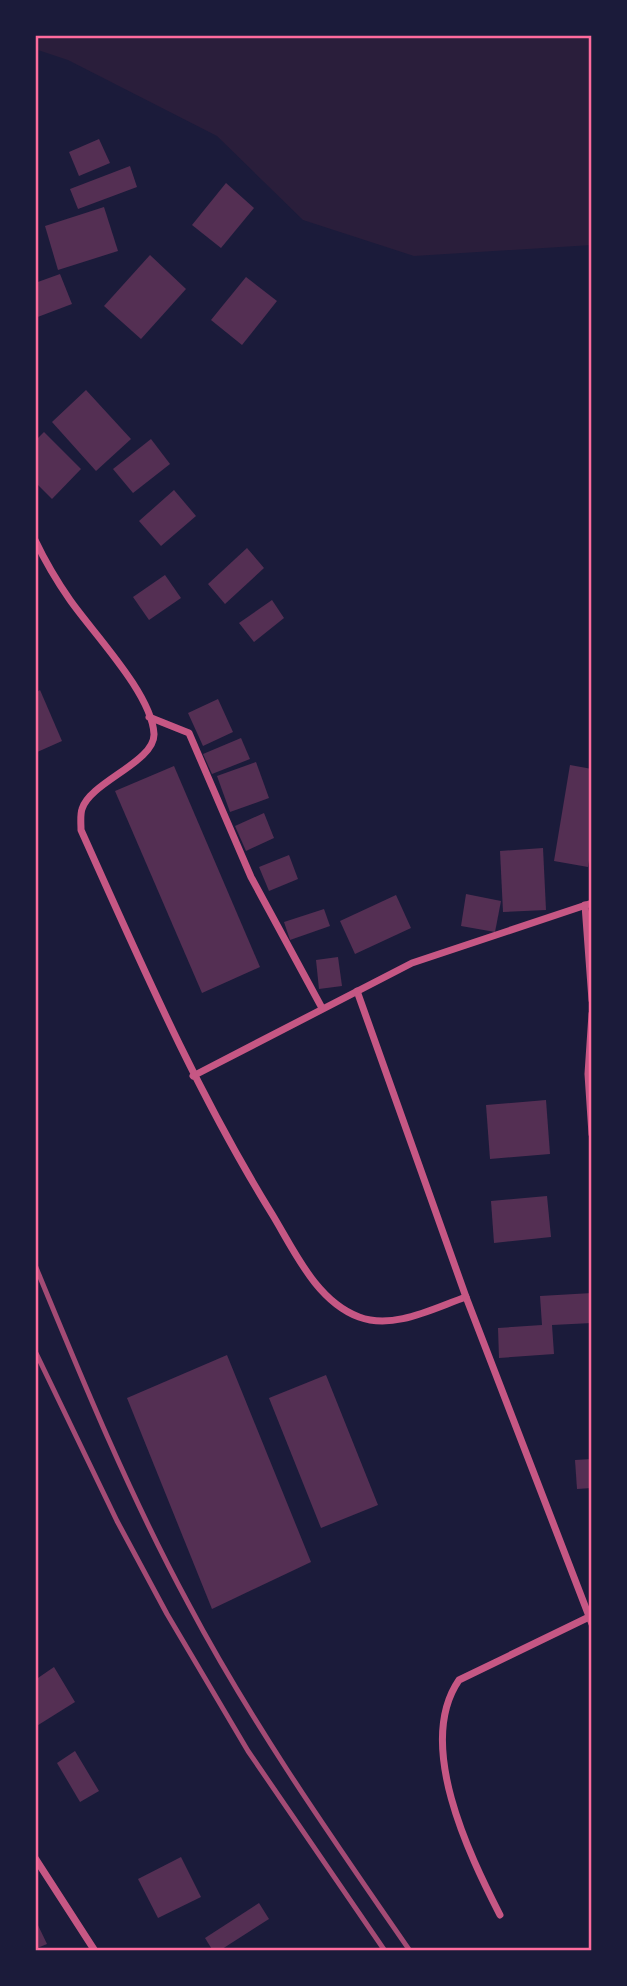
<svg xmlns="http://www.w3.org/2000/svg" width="627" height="1986" viewBox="0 0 627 1986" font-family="'Crimson Pro',serif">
  <rect width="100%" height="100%" fill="#1b1b3a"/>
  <polygon fill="#2a1e3b" points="35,35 592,35 592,245 414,256 303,220 217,136 68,60 35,49"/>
  <g fill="#542f53">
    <polygon points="99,139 110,163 79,176 69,152"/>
    <polygon points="130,166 137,187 78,209 70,189"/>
    <polygon points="226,183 254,208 221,248 192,225"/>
    <polygon points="104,207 118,251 58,270 45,226"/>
    <polygon points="150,255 186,289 141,339 104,306"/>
    <polygon points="60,274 72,304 35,318 35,283"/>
    <polygon points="246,277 277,301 242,345 211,320"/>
    <polygon points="86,390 131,439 96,471 52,422"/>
    <polygon points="44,432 81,469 52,499 35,482 35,441"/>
    <polygon points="151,439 170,464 133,493 113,469"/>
    <polygon points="174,490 196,516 161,546 139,521"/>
    <polygon points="247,548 264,568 225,604 208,584"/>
    <polygon points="165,575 181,598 149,620 133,597"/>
    <polygon points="272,600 284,618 254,642 239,623"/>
    <polygon points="40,690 62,741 35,753 35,693"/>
    <polygon points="218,699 233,732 203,746 188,713"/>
    <polygon points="241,738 250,759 212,774 203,754"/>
    <polygon points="256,762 269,798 230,812 217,776"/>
    <polygon points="570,765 592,769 592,840 588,867 554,861"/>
    <polygon points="174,766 260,967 202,993 115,791"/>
    <polygon points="264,813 274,838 246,851 235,826"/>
    <polygon points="543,848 546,910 503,912 500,851"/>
    <polygon points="289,855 298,879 269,891 259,867"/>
    <polygon points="466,894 501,901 495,932 461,926"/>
    <polygon points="396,895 411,928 355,954 340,921"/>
    <polygon points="324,909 330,926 290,940 284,922"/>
    <polygon points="338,957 342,986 319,989 316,960"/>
    <polygon points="546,1100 550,1154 490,1159 486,1105"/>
    <polygon points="547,1196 551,1237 494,1243 491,1201"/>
    <polygon points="592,1293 592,1323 552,1325 554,1354 499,1358 498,1328 542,1325 540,1296"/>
    <polygon points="227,1355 311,1562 212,1609 127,1398"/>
    <polygon points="326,1375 378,1505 321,1528 269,1398"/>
    <polygon points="592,1459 592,1488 577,1489 575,1460"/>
    <polygon points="54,1667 75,1702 35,1727 35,1680"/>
    <polygon points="75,1751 99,1791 80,1802 57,1763"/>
    <polygon points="181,1857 201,1897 158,1918 138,1879"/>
    <polygon points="259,1903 269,1919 219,1951 213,1951 205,1938"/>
    <polygon points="35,1919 47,1944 35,1949"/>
  </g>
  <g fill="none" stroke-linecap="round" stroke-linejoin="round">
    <g stroke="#c65784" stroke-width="7">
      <path d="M35,540C45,561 56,580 70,600C93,633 152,694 154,734C155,762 90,782 82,809C80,815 81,823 81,830C140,961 196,1091 272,1214C294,1250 316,1301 359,1317C394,1330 434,1308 466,1297"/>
      <polyline points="149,717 189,733 251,877 322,1008"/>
      <polyline points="585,905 592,1000"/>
      <polyline points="357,991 466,1297 592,1624"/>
      <polyline points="592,1014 588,1074 592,1134"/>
      <polyline points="193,1076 412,963 592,903"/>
      <polyline points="35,1858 95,1951"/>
      <path d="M500,1915C469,1854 415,1744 459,1680L589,1617"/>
    </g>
    <g stroke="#a44b75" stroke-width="5">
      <path d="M35,1265C82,1379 129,1494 188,1603C252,1724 332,1838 410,1951"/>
      <polyline points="35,1351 117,1521 167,1614 248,1751 385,1951"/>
    </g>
  </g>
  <rect width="627" height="1986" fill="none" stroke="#1b1b3a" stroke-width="74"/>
  <rect x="37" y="37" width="553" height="1912" fill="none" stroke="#ff6b9d" stroke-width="2.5"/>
</svg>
